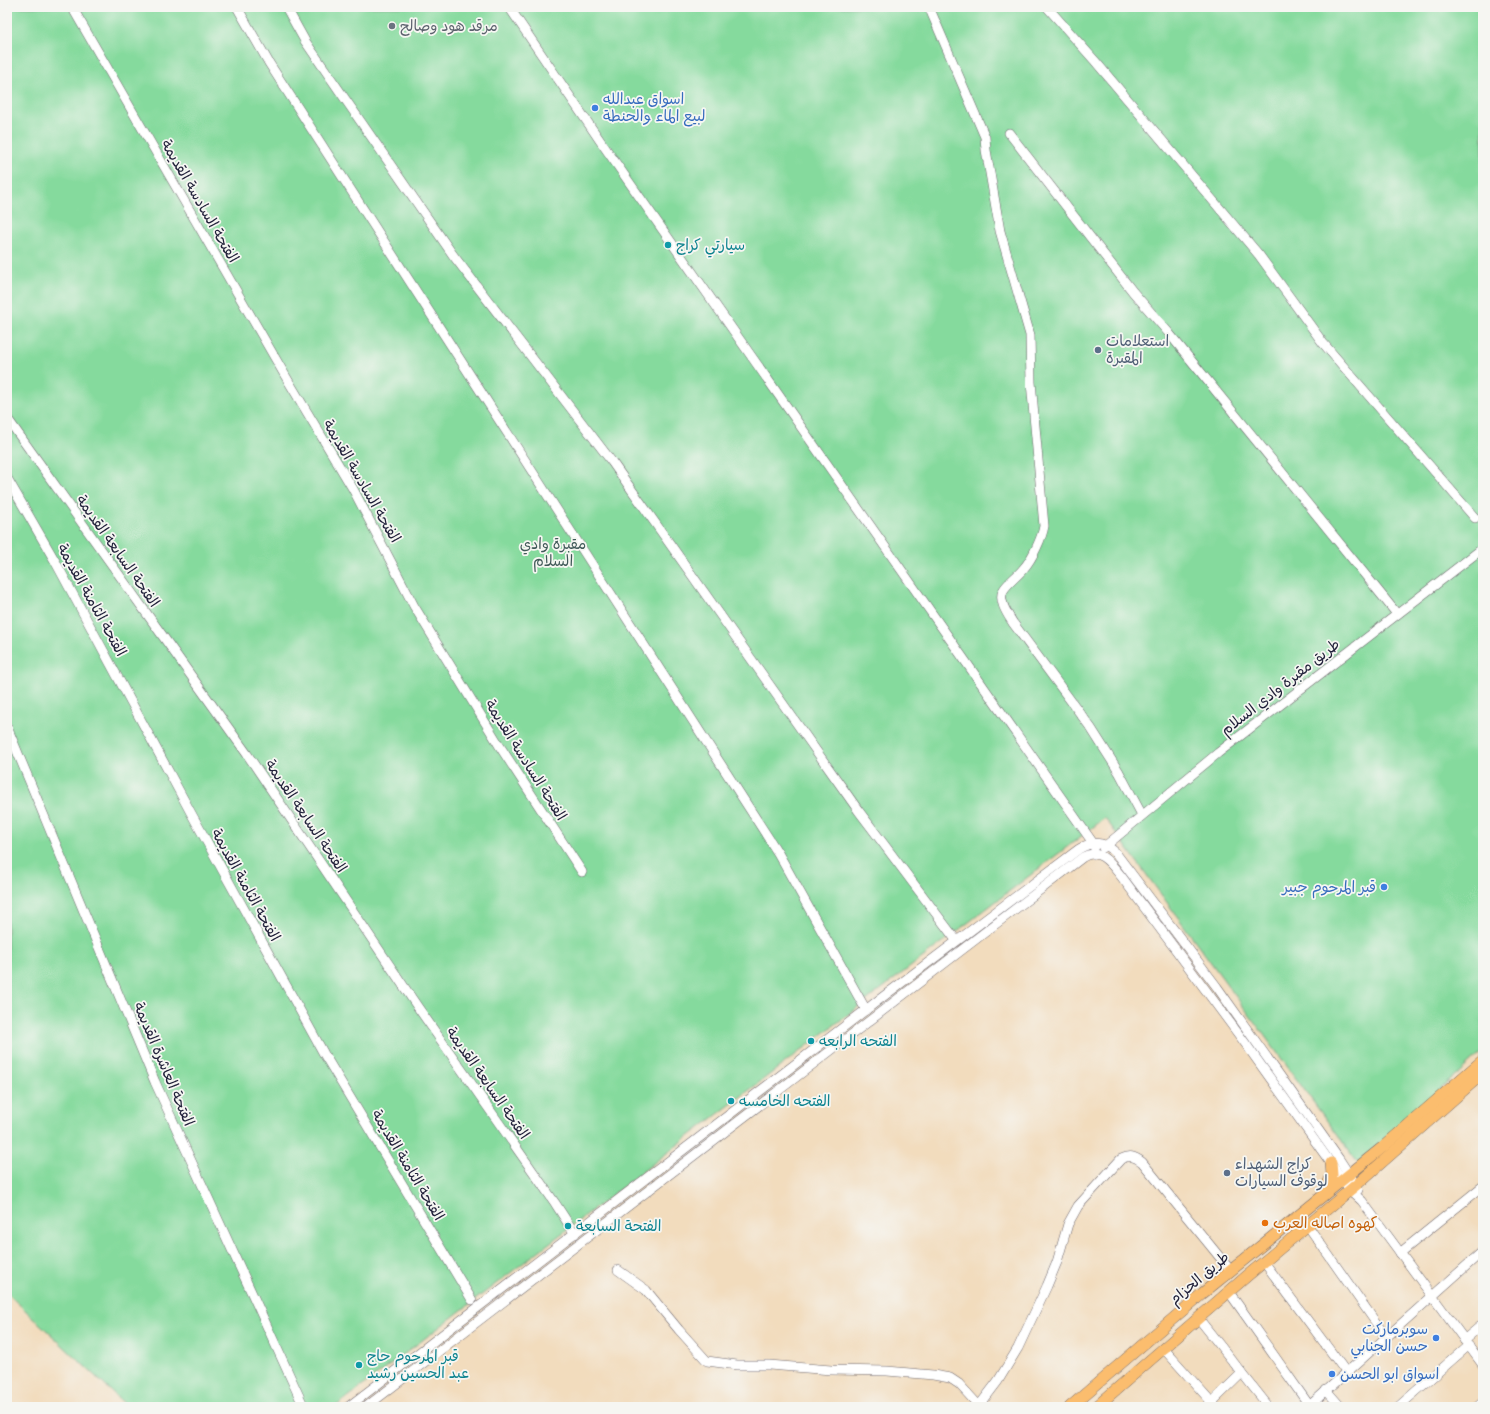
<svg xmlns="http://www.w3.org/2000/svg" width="1490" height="1414" viewBox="0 0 1490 1414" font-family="Sriracha,'Playpen Sans Arabic',sans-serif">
  <rect width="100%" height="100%" fill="#f6f6f2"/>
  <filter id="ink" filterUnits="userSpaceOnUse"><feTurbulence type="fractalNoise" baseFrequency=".025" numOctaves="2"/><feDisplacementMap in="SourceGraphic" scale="8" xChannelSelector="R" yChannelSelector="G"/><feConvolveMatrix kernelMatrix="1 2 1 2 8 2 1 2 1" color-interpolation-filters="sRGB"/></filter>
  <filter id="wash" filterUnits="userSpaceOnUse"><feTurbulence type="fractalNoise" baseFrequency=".012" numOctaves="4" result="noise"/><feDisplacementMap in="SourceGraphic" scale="16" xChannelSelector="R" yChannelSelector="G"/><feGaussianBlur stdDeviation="0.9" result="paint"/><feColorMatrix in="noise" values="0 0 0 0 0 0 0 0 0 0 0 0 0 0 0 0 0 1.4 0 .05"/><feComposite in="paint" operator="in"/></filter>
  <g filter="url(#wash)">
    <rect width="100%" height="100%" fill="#f2dcbd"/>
    <polygon fill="#85da9d" stroke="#547e6c" points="7,7 1483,7 1483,1051 1358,1163 1105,818 335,1407 128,1407 7,1293"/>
  </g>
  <g filter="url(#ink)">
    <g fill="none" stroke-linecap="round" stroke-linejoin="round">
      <defs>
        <g id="minor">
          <polyline points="72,7 286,377 353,489 414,606 499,745 582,872"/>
          <polyline points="237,7 269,63 778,853 866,1010"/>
          <polyline points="286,7 305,41 453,255 612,462 858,810 956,940"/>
          <polyline points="509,7 601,142 1093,843 1094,847"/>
          <path d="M929,7L985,137L986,150L1000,231L1030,335L1031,382L1044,526C1042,538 1032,559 1024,568C1018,576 1007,583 1003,591C998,601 1008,615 1013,623L1091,728L1119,772L1142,815"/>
          <polyline points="1047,7 1095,61 1259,255 1323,343 1475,518"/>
          <polyline points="1009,133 1133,292 1168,332 1397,614"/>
          <polyline points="7,418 247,754 417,1006 555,1203 575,1234"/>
          <polyline points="7,478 55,561 191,813 324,1054 472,1300"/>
          <polyline points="7,727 155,1082 304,1407"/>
          <polyline points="1103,848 1218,753 1483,548"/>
          <polyline points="1308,1226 1386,1337"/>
          <polyline points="1400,1253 1483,1186"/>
          <polyline points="1264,1262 1346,1372"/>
          <polyline points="618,1270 646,1290 679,1330 707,1361 737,1365 769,1365 831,1370 887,1371 933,1375 950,1378 959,1384 980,1407"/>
          <polyline points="1229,1292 1309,1405"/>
          <polyline points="1199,1319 1269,1407"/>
          <polyline points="1464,1340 1483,1324"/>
          <polyline points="1164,1349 1216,1407"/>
          <polyline points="1326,1390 1341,1407"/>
          <path d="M979,1406L998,1381L1018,1348L1047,1286L1057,1262L1068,1224L1078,1206L1121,1159C1130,1155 1134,1156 1142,1162L1231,1271"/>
          <path d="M348,1407L880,999L1079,849C1092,841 1104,841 1115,852L1217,987L1339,1159L1356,1185L1358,1190"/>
          <path d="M366,1407L1083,857C1100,847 1111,864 1121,876L1245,1043L1350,1190L1362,1201L1483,1365"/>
          <polyline points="1207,1407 1242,1373"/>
          <polyline points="1308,1407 1483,1251"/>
          <polyline points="1398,1407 1469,1345"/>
          <polyline points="1477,1407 1483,1402"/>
        </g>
        <g id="major">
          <polyline points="1325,1191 1332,1175 1331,1163"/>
          <polyline points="1070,1407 1203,1293 1383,1147 1483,1060"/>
          <polyline points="1096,1407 1247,1276 1356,1185 1483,1073"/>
        </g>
      </defs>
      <use href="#minor" stroke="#6b6368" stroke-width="10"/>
      <use href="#major" stroke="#6b6368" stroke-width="12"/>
      <use href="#minor" stroke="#fff" stroke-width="9"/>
      <use href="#major" stroke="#fbbd6e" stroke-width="11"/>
    </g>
  </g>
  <circle fill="#6b7280" stroke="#f6f6f2" stroke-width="1.5" cx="392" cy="26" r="4"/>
  <g fill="#3f7fe0" stroke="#f6f6f2" stroke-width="1.5">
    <circle cx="595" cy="108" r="4"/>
    <circle cx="1384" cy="887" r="4"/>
    <circle cx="1436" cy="1338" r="4"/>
    <circle cx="1332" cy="1374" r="4"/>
  </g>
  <g fill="#0f9aa8" stroke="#f6f6f2" stroke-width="1.5">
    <circle cx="668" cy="245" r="4"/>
    <circle cx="811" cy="1041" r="4"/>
    <circle cx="731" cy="1101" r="4"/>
    <circle cx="568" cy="1226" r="4"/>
    <circle cx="359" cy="1365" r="4"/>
  </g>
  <g fill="#5c6f8a" stroke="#f6f6f2" stroke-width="1.5">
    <circle cx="1098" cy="350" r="4"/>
    <circle cx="1227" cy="1173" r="4"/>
  </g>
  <circle fill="#e8710a" stroke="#f6f6f2" stroke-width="1.5" cx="1265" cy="1223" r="4"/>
  <g text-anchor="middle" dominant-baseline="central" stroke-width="3.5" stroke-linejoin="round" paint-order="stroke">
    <g font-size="15" fill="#5b616d" stroke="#f6f6f2" text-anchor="start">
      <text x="400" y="26">مرقد هود وصالح</text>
    </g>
    <g font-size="15" fill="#366cbe" stroke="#f6f6f2" text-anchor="start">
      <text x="603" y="99">اسواق عبدالله<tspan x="603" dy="17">لبيع الماء والحنطة</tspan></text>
      <text x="1376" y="887" text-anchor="end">قبر المرحوم جبير</text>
      <text x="1428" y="1329" text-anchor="end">سوبرماركت<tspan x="1428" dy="17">حسن الجنابي</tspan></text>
      <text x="1340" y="1374">اسواق ابو الحسن</text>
    </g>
    <g font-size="15" fill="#22223b" stroke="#f6f6f2">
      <text transform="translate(200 201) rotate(60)">الفتحة السادسة القديمة</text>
      <text transform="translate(362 481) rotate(60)">الفتحة السادسة القديمة</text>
      <text transform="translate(118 551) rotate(55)">الفتحة السابعة القديمة</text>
      <text transform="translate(92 600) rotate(61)">الفتحة الثامنة القديمة</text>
      <text transform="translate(1280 687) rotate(-38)">طريق مقبرة وادي السلام</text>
      <text transform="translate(526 760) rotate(58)">الفتحة السادسة القديمة</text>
      <text transform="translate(306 816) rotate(56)">الفتحة السابعة القديمة</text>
      <text transform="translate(246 885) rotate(61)">الفتحة الثامنة القديمة</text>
      <text transform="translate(164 1064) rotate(67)">الفتحة العاشرة القديمة</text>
      <text transform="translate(488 1083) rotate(55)">الفتحة السابعة القديمة</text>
      <text transform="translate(408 1165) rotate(59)">الفتحة الثامنة القديمة</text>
      <text transform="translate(1199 1278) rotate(-40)">طريق الحزام</text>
    </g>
    <g font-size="15" fill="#0d838f" stroke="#f6f6f2" text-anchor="start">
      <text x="676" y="245">سيارتي كراج</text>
      <text x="819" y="1041">الفتحه الرابعه</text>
      <text x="739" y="1101">الفتحه الخامسه</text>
      <text x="576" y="1226">الفتحة السابعة</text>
      <text x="367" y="1356">قبر المرحوم حاج<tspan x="367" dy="17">عبد الحسين رشيد</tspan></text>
    </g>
    <g font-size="15" fill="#4e5e75" stroke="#f6f6f2" text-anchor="start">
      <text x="1106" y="341">استعلامات<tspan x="1106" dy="17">المقبرة</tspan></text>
      <text x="1235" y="1164">كراج الشهداء<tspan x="1235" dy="17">لوقوف السيارات</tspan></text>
    </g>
    <g font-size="15" fill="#405958" stroke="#f6f6f2">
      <text x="553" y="544">مقبرة وادي<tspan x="553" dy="17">السلام</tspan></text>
    </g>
    <g font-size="15" fill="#c56008" stroke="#f6f6f2" text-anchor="start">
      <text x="1273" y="1223">كهوه اصاله العرب</text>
    </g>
  </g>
  <rect width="1490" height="1414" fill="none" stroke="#f6f6f2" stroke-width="24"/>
</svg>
